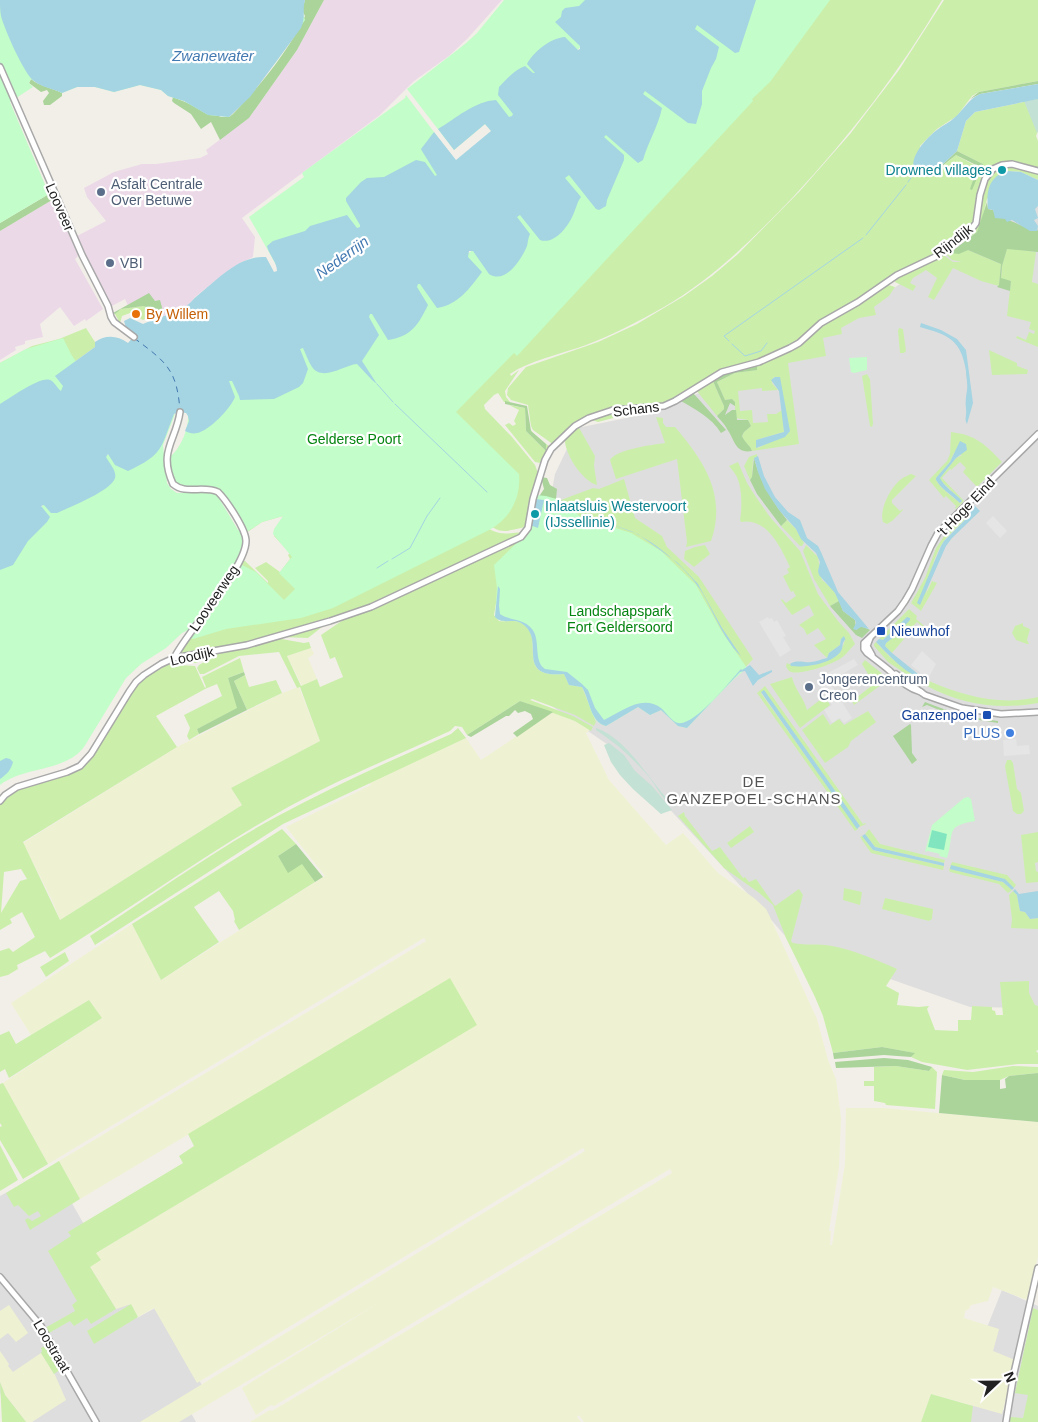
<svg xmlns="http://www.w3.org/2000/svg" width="1038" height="1422" viewBox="0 0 1038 1422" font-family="Helvetica,sans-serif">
  <rect width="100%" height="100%" fill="#f2efe8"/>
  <g fill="#dfdede">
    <polygon points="1038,189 1038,1008 970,1007 793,945 760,907 614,749 517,682 490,553 546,523 555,474 577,428 656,412 817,341"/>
    <polygon points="52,1168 137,1318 157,1307 207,1394 187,1406 196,1422 9,1422 0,1392 0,1196"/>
    <polygon points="1002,1290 1038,1306 1038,1422 967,1422 971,1403 1004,1410 1013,1386 968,1375"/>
  </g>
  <g fill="#ecd9e8">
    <polygon points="324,0 502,0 468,38 449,56 414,81 380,115 242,218 255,237 253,257 240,263 229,270 195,297 188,306 151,321 129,308 125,299 110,307 96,279 77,236 106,221 87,197 84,188 114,172 142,164 156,164 200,158 208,154 206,150 249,118 297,50"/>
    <polygon points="52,200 60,211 78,256 75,259 103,309 86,321 85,319 74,326 60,307 40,324 43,337 25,341 25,344 15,347 16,350 0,360 0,231"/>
  </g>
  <g fill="#eff2d2">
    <polygon points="311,648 314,654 308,658 317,679 302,686 287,656"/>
    <polygon points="299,687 320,741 231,788 242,805 60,920 51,898 23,843 177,747 282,693"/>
    <polygon points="553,712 575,721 590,730 586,733 609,780 666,845 683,833 718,873 754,898 766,909 769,915 817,1019 828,1060 836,1079 841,1118 839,1167 829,1231 831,1231 830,1245 832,1245 845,1164 846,1108 883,1108 1038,1122 1038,1257 1027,1300 993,1287 988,1301 971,1305 969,1309 965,1311 964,1318 999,1329 993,1351 1015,1360 1002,1414 931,1394 921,1422 584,1422 579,1415 577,1417 581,1422 250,1422 270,1410 272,1411 672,1173 670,1169 274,1406 271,1405 256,1415 242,1388 382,1301 179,1422 140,1422 585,1151 583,1148 197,1383 154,1308 138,1317 131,1304 116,1309 90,1267 96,1253 476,1025 449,979 80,1199 59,1161 426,941 424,938 48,1164 3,1083 102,1018 89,1000 31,1035 11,1003 132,924 161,980 325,876 286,827 371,785 369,782 466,738 481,760"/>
    <polygon points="9,1305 28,1333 16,1342 8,1333 0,1339 0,1311"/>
    <polygon points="0,1351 9,1364 8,1366 13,1372 41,1353 55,1375 66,1400 32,1422 26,1422 5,1395 0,1382"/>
  </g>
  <g fill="#cbefab" fill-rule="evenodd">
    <path d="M756,0H942C900,71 850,136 794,196C755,237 714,278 664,307C639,321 613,335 586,345C564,353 540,358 518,369L510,374L511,376L519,370L505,391L506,397L510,402H504L498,393L494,395L484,405L485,409L512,437L535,465L538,473L525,527C503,532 500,535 482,519L481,523C497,536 503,534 523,532L522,534L358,609L241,644L182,655L181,654L180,651L241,561H245L268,583V581L255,568L266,562L280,572L290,559L288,555L290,553L274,536L283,516L262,522L246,533L220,489L172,476L169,460L174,455L179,446L350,365Z"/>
    <polygon points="944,0 1038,0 1038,81 979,92 972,96 957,116 937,129 920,146 924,175 943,166 956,155 978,167 983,164 957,151 966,121 975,112 1038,99 1038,131 1036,136 1038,141 1038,169 1015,163 988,172 974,225 945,249 894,276 792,346 757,361 731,367 682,396 661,405 617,408 572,426 554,445 533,430 531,426 528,405 511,400 507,395 508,388 526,367 598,342 637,324 684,296 712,276 738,254 799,192 850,134 899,70"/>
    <polygon points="1009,165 1038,172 1038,180 1021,172 1008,171 987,199 981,223 977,232 950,251 968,250 1001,264 999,286 981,281 953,268 934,300 928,297 937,278 926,270 913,278 910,283 916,286 913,291 895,282 896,277 942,254 953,262 962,262 952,260 945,253 971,233 984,186 992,171"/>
    <polygon points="1007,248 1036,252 1032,282 1038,284 1038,347 1016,338 1017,336 1026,340 1029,332 1034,334 1035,331 1029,329 1031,322 1007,316 1011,281 1001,279 1002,266"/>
    <path d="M885,284L895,287L889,296L874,307L876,315L859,318L841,328L842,334L823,338L826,356L788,363L799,444L752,451C750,445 744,443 742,436L744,432L751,426L748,420L735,418V402L732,399L725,400L717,382L735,373L756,370L757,364C779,361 796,344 813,331C836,314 861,300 885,284ZM775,377L790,431L758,448L756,440L784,432L782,410L776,414H767L768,422L753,423L752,410L740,411L738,391L762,388V391L778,390L772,383L773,378Z"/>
    <polygon points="143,306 151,307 162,311 143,320 130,313 122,316 120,323 115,314 121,309"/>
    <polygon points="86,328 95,342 95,347 54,377 0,404 0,363 32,346 59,339"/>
    <polygon points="899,328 903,329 906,351 904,353 900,353 898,331"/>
    <polygon points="989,350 1017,363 1017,366 1028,370 1027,374 992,375"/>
    <polygon points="867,374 870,379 873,424 872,427 870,426 862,376"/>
    <polygon points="712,379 724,406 724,409 717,416 696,390"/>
    <polygon points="509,405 525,408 526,431 546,451 546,444 532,433 529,427 533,433 550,447 540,463 535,462 505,425 509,423 513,426 516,424 514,421 519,410"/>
    <polygon points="658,409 650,414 621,416 598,422 592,420 615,411"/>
    <path d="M656,417L663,418V423L666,427H675C704,461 727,495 711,541L686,547L687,542L677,459L616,479L610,460C617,449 652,445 665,443Z"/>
    <path d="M578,426L595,456L594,466L597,485C582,481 563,452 565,437Z"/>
    <path d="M951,432C976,435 985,444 1002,462L977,487L963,472L966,468L960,462L951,470L950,469L942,478L964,501L956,509L955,508L956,506L946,496L944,498L929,480L947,461L950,454ZM954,453L962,455L956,458L940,478V480L962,501L960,503C952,496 941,489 936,480V478L950,462Z"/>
    <polygon points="757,454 757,457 753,460 752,477 750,480 744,466 749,457"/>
    <path d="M738,462L747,483L756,497L770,517L800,551L818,594L838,621L849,633L855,644C851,648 848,652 844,656C835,664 802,675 791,672C788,671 787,668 786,666L787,663C797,669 827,665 838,654C842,650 843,645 845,640L841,639L840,645L829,653L827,658L814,645L826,639L818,628L807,635L804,629L799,625L814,615L809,605L792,615L781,600L782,599L786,603L796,596L793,591L791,592L783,576L789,573L787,569L790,567L789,565C780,546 766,517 741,522L740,520C742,510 742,489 738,480C737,475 732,470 729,466Z"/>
    <path d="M911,474L916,476L892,500V503L900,511L903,509V510L892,521L887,524L883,522C879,511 889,491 897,483C900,479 906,476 911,474Z"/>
    <path d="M624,479L635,518L662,536L667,547L699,577L753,659L742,671L741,669C727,684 698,723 677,723L658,706L642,702L604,720L602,718C604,712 600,709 597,703C590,689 583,674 567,668C559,665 551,669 544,663L539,634L558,619L590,547L585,546L555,615L536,631L543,665L548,668L566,669L583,682L589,689L601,716L595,708L588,690L581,682L567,672L545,669C533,661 540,640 532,629C523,618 510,621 500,614L499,586L494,615L499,621C505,622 513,620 519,622C545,630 521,666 545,673C551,675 558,674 564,674L569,685L582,687L596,722L594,726L575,715L532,699L530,700L573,716L593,727L591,731L575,721L520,701L467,735L462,727L455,726L450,731C392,758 331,782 276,814C198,859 126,912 50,958L45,951L17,965L18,969L8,975L0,977V951L9,948L13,952L35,937L22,912L10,919L12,923L0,930V804L17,788L68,774L75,770L91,758L135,686L151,671L163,664L195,666L205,688L206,687L202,677L240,658L244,672L228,678L238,708L197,729L199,734L189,740L187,736L190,728L184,715L222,696L217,684L205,689L156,716L177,747L23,842L60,920L242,805L231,788L320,741L300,687L297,688L279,652L239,656L204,674H200L197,668L199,665L223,651L276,638L304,643L309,642L311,648L287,656L301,686L317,679L320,687L343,677L335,657L330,659L321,635L346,618L375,606L495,552L538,528L543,505H554L576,511L561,500L593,488L599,489ZM21,869L27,879L20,881L1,913L4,872Z"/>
    <path d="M966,513L969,516C961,524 951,532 944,541C933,556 930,577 926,594L932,581L937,583L921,611L911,603L925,578L936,548L945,535Z"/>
    <polygon points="787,520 796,529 804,543 802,546 800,546 781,526"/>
    <polygon points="705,545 710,554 694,567 684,559 685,551 695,547"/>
    <path d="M806,545L818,557L822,580C830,586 835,591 839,601L830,606L814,579L803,551Z"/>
    <polygon points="909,609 917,616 916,619 930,631 929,632 917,622 903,637 904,639 892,653 885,646 886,643 895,636 907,617 883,640 879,639"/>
    <polygon points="327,623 308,638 281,637"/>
    <polygon points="1023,623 1023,626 1030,629 1027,640 1029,644 1027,644 1016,640 1012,633 1015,626"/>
    <polygon points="876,642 890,657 920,678 923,679 921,684 888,662 874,646 874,644"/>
    <polygon points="219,652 196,663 170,662 170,661"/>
    <polygon points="865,660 889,679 854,705 852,701 874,684 862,664"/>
    <polygon points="245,675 249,687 276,680 282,693 247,710 234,681"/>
    <path d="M792,677C795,690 804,698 807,710L825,696L830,705L800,728L770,684Z"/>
    <path d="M929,681C963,696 1001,706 1038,697V703C999,710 962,705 927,686Z"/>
    <polygon points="765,686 863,824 865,823 866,824 859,827 860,826 764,691 761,693 858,829 855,831 757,693"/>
    <polygon points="868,711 876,722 851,741 848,747 825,763 802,730 823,714 830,725 839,719 844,725"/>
    <path d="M458,728L466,738L283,824L95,945L90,936C151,896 211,852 276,817C333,786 392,760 451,734Z"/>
    <polygon points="1007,760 1011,760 1013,763 1017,789 1021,793 1024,811 1021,814 1017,814 1013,811 1005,766"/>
    <path d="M684,812L685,816L712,851L720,847L743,878L745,877L749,882L756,879L775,906L799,889L803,895L791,941L793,943C806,946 819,943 832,946C854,950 877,960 897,969L886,986L899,993L897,1005L918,1007L929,1006L927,1009L935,1030L958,1031V1020H971L972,1006L992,1007V1010L995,1011L996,1015H1003L1000,982L1029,981V993L1035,1005L1038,1006V1050L1036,1051L1038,1053V1064H1018L967,1070L922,1062L911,1057L914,1053L882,1047L833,1053L823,1016L815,997L786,938L773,905L758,892L724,868L678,816Z"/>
    <polygon points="750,826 754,832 731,848 727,843"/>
    <polygon points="282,829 296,844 278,856 288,872 302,863 315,882 239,930 234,921 235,920 233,911 219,891 194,907 219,942 161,980 132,924"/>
    <polygon points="869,829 880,844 945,860 944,863 875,847 865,834"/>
    <polygon points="1038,832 1038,862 1035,863 1036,871 1038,872 1038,882 1026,883 1021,835"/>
    <polygon points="862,836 873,850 944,866 943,870 871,853 860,837"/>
    <polygon points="952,862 1007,875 1016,885 1014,888 1004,879 951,869 1003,882 1012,890 1008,893 999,884 950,872 949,870"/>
    <polygon points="844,888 862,892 860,905 843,900"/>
    <polygon points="1013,891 1017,895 1020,911 1025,912 1030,919 1038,918 1038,929 1011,928 1012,919 1009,895"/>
    <polygon points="885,898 933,909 932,919 929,921 882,909"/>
    <polygon points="65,952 69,961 46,977 40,967"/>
    <polygon points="450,978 477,1025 96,1253 101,1260 90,1267 116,1309 91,1324 87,1318 74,1326 70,1321 49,1333 45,1328 75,1311 72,1305 77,1301 48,1251 71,1236 68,1232 183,1163 179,1156 194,1146 188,1134"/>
    <polygon points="89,1000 102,1018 9,1078 5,1069 0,1072 0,1035 9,1031 16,1044"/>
    <polygon points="896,1066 929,1071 932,1067 937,1072 935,1109 886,1105 885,1103 874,1101 874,1086 864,1086 864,1081 874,1081 874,1067"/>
    <polygon points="1013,1066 1038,1067 1038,1073 1009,1076 1000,1080 965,1080 942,1075 944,1070 973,1072"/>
    <polygon points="3,1083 48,1164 23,1179 0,1140 0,1127 2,1126 0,1123 0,1084"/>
    <polygon points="0,1145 18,1180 0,1191"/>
    <polygon points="59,1161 80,1199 30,1230 25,1220 28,1218 32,1221 41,1216 38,1211 29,1216 18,1205 14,1207 6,1193"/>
    <polygon points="131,1304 138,1317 94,1344 87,1331"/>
    <polygon points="1033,1308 1038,1310 1038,1422 1009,1422 1010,1417 1023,1418 1028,1395 1015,1393"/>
    <polygon points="50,1343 64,1367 54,1374 41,1353 42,1351 41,1348"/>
    <polygon points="0,1382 5,1395 26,1422 2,1422"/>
    <polygon points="931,1394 973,1406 971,1422 921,1422"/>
  </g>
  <g fill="#aad49a">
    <path d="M305,0H324L297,50L249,118L220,140L211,122L201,129L191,114L174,103L172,101L173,97L221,117H229L233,114C259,87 289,51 305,16L302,10Z"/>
    <path d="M31,79C39,86 52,88 62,93V96L50,105H44L43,101L49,93L47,90L41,92L29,83Z"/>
    <polygon points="1038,81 1038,84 980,94 970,99 979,92"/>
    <polygon points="957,151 983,164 972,190 970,189 978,166 956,155 941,167 942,165"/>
    <polygon points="49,194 52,200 0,231 0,223"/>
    <path d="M987,202L988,209L993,210C994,211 994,213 995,214C997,215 1033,231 1037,231L1038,229V252L1007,249L1002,266L1001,278L1011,281L1010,291L997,287L999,285L1001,264L968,250L959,254L950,253L977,232Z"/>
    <polygon points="149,293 155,301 160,300 163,311 143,306 121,309 115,314 113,313"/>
    <path d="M757,364V370L735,373L717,382L725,400L732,399L735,402V406L730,403L725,415L732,410H736L737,420H748L751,426L744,432L742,436C745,443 750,445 752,451C735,454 735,440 727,429C725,424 720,420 717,416L724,409V406L712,379L725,371Z"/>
    <path d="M689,392L694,394L726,430L721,433C711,417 695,409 679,400Z"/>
    <polygon points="505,401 527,406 531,431 546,444 546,451 526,431 525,408 505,404"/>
    <path d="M754,458C760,482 772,501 787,520L781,526L757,494L750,480L752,477Z"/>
    <polygon points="541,477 547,478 550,485 557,489 556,499 561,500 578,512 576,513 538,498 544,489"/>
    <polygon points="839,601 843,611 855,620 856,630 861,626 870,630 862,638 856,635 830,606"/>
    <polygon points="244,672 245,675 234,681 247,710 199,734 197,729 237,708 228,678"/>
    <polygon points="520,701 553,712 517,737 513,733 533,719 531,714 525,711 518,713 515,710 509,716 506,716 471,737 467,735"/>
    <path d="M925,702C949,712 972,718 998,721V723L954,716L927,705L922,707Z"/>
    <polygon points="911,725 912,753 917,760 912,764 893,736 910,724"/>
    <polygon points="296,844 323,877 315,882 302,864 288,873 278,856"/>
    <polygon points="882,1047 915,1053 911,1057 884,1055 834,1059 833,1053"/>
    <polygon points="884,1058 908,1060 932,1067 929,1071 896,1066 836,1068 835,1062"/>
    <polygon points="1038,1073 1038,1122 939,1113 942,1075 965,1080 1000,1080 1000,1089 1006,1088 1005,1079 1009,1076"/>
  </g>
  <g fill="#c3e1d4">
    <polygon points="1038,99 1038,131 1037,133 1024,101"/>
    <path d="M596,728C629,739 651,785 676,808C664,803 657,787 649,777C633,758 616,743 596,730Z"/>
    <polygon points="609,743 624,755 635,771 652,786 672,810 661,814 633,789 620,775 611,762 604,745"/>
  </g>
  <g fill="#c3fdc9">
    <path d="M0,0L302,10L305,20L276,62L229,117L208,115L184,101L168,96L161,90L140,85L114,92L95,87H77L62,93C52,87 40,86 31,79L29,83L33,87L10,102L49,194L0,223Z"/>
    <path d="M504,0H619C581,48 541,95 492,132L485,124L454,150L407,89L465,44L477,33Z"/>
    <path d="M711,0H830L770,82L752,99L753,101L517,356L514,353L456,412L519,474C521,498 510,519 489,530L333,608L301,618L226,629L193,639L189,637L240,564L256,572L284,600L295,589L279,573L292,557L273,534L274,529L283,516L262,522L245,533L228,501L219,490L210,488H187L175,483L171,470L169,457C180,451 189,428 188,415L228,381L369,314L470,252L517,217L607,134L643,93L696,25Z"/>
    <polygon points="406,95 456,161 437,176 357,229 279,270 249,217 304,177 302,173 405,98"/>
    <polygon points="63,338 71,354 84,374 0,437 0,363 26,349"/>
    <polygon points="867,357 867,370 854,373 851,372 849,358"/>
    <path d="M175,414L163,445L167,483L171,489L177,493H214L217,495L238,530L241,529C243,536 244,542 243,549C236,573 205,608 190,629L182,633L166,648L141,664L126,678L84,747C65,772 25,766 0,785V542L41,507L106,456Z"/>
    <path d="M536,495L546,496L560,500L581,517L631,533L661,551L696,585L722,632L747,668L733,680L687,728L678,726L661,710L650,715L638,707L606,726C589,722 590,700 582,687L569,685L564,674C558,674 551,675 545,673C522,665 544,636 521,623C513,618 503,625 495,617L497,588L494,565L525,535Z"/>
    <path d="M964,798L968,797L971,799L975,821C944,826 955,833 947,858L939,856L940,854L928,851L925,852L932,825Z"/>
  </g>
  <polygon fill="#81e6c0" points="932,830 947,834 944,850 928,847"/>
  <g fill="#e5e5e5">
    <polygon points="993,516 1007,531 1000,538 986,523"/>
    <polygon points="768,617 769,619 772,618 774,622 777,620 786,636 783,637 791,650 780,657 759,622"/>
    <polygon points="922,651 936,664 928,679 911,665"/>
    <polygon points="854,659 858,665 828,682 824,675"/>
    <polygon points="826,682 827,685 830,683 852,718 844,723 840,718 832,723 824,710 832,705 820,686"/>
    <polygon points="1016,739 1017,746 1029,745 1030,754 1004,756 1003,740"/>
  </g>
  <g fill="#a5d4e2">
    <path d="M0,0H305C302,11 306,17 301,28L250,97L229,117L208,115L184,101L168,96L161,90L140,85L114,92L95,87H77L62,93C54,89 41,87 34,81C24,74 4,28 1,16C0,11 0,5 0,0Z"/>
    <path d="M585,0H756L739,52L735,53L697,25L695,29L719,47L716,59L711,68L702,91V104L696,124L688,123L645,91L643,94L662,108C658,127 648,142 643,160L638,163L606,135L604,137L624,155V160L607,200L606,206L599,210L596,209L569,175L565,178L581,197C577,202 576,209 573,215C568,227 554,245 540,240L520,215L517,217L530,234C528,238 528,242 527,246C522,258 506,285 489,274L473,251H469L468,257L482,272C470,288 458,305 437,308L420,284H418L417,287L428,305C418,325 412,336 388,340L372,314H370L369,317L379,335L362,361L377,384L372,380L357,364C344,365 323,382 312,367C308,361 306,354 303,348L300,349L308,369L303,383L299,387L274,399L240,400L239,396L232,381H229L235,397C231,408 209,431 197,433C193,434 189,433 185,431L189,421L188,416L186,413L180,412L174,414C160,449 164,454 128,471L115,465L108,454L106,457C109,463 117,471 115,478C111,491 70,507 57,513H51L44,505L41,506L50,517L47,522L28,541L13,565L0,570V404C9,399 40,376 50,380C54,381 57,388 61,391L63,386L55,376L95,347V342C105,335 117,335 128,343L136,334L126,328L124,321L130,318L143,324C157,318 173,314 186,306C190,304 193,299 197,296C217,280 239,255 266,257L274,272L277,271C277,262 269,255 267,246L273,241L305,231L310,226L347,215L357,228L360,227V225L346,201V198L361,182L367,178L384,177L416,160L425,162L435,176L437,175L422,151L421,149L434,132L456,160L491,131L485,124L454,150L438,129C455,119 475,101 496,100L509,117L512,116L513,114L498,95L499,87C507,79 514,70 525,66L533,73H535L527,64C534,51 551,38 565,37L578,50L580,49V46L555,22L561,17L562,11L565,8L579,6Z"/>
    <path d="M1038,84V99L975,112L966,121L957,151L942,165L941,167C932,172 925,177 915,172C907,157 929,135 941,127C945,124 950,122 954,118C964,110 968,99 980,94Z"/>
    <path d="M1008,171L1021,172L1038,180V206L1035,209L1038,218L1034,220L1038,226L1037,231H1030L1012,220L1007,222L1005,219L995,218L993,210L988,209C986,191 989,176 1008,171Z"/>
    <path d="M921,323L941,330L957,339L966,350L973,403L967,424C964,419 967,415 966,409C965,402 966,397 967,390C968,384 966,377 966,371C961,339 948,335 920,327Z"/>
    <polygon points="775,377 780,377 790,431 785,437 756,448 756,440 784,432 779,391 771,380"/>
    <path d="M960,441L966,444L967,450L956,458L940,478C944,487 955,493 962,501L960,503C952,495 942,490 936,480V478L950,462Z"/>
    <polygon points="758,456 764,476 775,497 788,512 800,520 807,538 818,546 821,552 838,592 869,629 861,627 856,630 853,629 856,623 855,620 843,611 835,593 819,575 818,571 820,562 816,553 801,539 796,529 779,510 765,489 758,472 754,458"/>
    <polygon points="535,499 544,500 538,528 530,525"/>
    <polygon points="974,505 980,511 952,538 946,546 920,605 917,603 941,546 944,541 969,516 966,513"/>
    <path d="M582,514L638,534L678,563L698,584L722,628L741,656C726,643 713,612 703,594C690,571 656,542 631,531C616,525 599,522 583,517L581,516Z"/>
    <path d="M498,586L500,589L499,606L500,614C510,621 523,618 532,629C541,640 533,661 545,669L567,672L582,684L588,690L595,708L604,720C621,712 642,694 661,708C666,712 672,722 678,723C695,726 730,681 741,669L742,670L750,665L759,675L772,670V672L758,680L753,686L745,671L740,672L687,728L678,726L661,710L650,715L638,707L606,726C590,722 590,700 582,687L569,685L564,674C558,674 551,675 545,673C522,665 544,637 521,623C513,618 503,625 495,617Z"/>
    <path d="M907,617L910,618V620L895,636L886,643L885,646L892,653L923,678C907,676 887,653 876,642L879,639L883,640Z"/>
    <path d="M844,636C846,642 846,637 843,643C842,647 843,647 841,651C832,664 805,668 791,666L790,664C797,659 804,663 811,662C815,662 822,659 827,658L829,653L840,645L841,639Z"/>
    <polygon points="764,690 860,826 857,829 761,692"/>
    <path d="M6,758L10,759L13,762C11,770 7,774 0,779V761Z"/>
    <polygon points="865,834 875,847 944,863 944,866 873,850 862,836"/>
    <polygon points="951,865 1005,879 1014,888 1012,890 1003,882 950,869"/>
    <polygon points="1015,889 1019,894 1038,891 1038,918 1030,919 1025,912 1020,911 1017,895 1013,891"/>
  </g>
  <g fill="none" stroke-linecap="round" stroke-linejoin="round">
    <g stroke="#a5d4e2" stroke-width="1">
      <polyline points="908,182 915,172"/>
      <polyline points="866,235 906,185"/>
      <polyline points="729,341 724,336 863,238"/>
      <polyline points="732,344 745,356 761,351 767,343"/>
      <polyline points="377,384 393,402"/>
      <polyline points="395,404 487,492"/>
      <polyline points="392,559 410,548 427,516 440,498"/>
      <polyline points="377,568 388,561"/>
    </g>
    <path stroke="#4279b1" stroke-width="1" stroke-dasharray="6 5" stroke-linecap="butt" d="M134,338C166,362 177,369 180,411"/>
    <defs>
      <g id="minor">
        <polyline points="0,67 82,255 108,306 111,317 114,322 134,337"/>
        <polyline points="870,638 867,646 872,655"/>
        <path d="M174,658C188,630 246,568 246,541C246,529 226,500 218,492C203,485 186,495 173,484C158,451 176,441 180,412"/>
        <polyline points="896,674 925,695 962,708 1001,714 1038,712"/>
        <path d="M921,692C907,688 900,680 890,671C883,665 875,659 867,653L864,649V643L898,611L905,601L912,589L931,546L938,533L1038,434"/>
        <polyline points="0,801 5,795 17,787 67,772 80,766 91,754 129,692 136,682 144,675 161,664 174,658 247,645 330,621 371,607 521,537 528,528 533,499 545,460 551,449 575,426 589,418 613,410 664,406 675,401 722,372 759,362 790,348 799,343 821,323 858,302 897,275 935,257 970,231 976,223 980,195 985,179 993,169 1002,165 1012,164 1038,171"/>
        <polyline points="0,1277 41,1326 96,1422"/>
        <polyline points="1006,1422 1014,1373 1038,1268"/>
      </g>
    </defs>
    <use href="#minor" stroke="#a8a8a8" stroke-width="8"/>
    <use href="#minor" stroke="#fff" stroke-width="5"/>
  </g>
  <g fill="#0f9aa8" stroke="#fff" stroke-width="2">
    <circle cx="1002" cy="170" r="5"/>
    <circle cx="535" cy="514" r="5"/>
  </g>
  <g fill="#5c6f8a" stroke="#fff" stroke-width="2">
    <circle cx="101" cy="192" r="5"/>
    <circle cx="110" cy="263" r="5"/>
    <circle cx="809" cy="687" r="5"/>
  </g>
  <circle fill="#e8710a" stroke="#fff" stroke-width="2" cx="136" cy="314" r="5"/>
  <g fill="#1a4fb4" stroke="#fff" stroke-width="2">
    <rect x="876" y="626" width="10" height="10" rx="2.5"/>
    <rect x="982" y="710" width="10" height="10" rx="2.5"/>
  </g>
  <circle fill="#3f7fe0" stroke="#fff" stroke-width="2" cx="1010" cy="733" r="5"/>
  <g text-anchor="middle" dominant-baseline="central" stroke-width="4.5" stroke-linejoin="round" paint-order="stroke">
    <g font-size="14" fill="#0d838f" stroke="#fff" text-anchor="end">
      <text x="992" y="170">Drowned villages</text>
      <text x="545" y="506" text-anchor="start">Inlaatsluis Westervoort<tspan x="545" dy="16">(IJssellinie)</tspan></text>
    </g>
    <g font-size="14" fill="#4e5e75" stroke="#fff" text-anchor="start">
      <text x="111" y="184">Asfalt Centrale<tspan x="111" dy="16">Over Betuwe</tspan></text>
      <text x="120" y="263">VBI</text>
      <text x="819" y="679">Jongerencentrum<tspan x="819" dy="16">Creon</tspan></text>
    </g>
    <g font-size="14" fill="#212121" stroke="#fff">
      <text transform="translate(60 207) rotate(66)">Looveer</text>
      <text transform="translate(953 241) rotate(-38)">Rijndijk</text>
      <text transform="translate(636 409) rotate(-7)">Schans</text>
      <text transform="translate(966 507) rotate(-46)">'t Hoge Eind</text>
      <text transform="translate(214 598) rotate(-56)">Looveerweg</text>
      <text transform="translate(192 656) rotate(-13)">Loodijk</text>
      <text transform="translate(52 1346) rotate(59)">Loostraat</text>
    </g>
    <g font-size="14" fill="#c56008" stroke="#fff" text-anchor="start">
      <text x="146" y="314">By Willem</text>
    </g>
    <g font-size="14" fill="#058511" stroke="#fff">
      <text x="354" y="439">Gelderse Poort</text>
      <text x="620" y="611">Landschapspark<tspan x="620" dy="16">Fort Geldersoord</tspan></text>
    </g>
    <g font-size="14" fill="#164399" stroke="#fff" text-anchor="start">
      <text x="891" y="631">Nieuwhof</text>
      <text x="977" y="715" text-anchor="end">Ganzenpoel</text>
    </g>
    <g font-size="14" fill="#366cbe" stroke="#fff" text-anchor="end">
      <text x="1000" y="733">PLUS</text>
    </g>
    <g font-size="15" font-style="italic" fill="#4279b1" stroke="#fff">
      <text x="213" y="55">Zwanewater</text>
      <text transform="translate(342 257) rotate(-36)">Nederrijn</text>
    </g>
    <g font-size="15" letter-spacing="1" fill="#545454" stroke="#fff">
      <text x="754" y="781">DE<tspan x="754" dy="17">GANZEPOEL-SCHANS</tspan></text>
    </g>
  </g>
  <g transform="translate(998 1382) rotate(68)" stroke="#ffffff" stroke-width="4" paint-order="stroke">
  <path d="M0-4L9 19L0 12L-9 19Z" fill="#212121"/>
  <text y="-8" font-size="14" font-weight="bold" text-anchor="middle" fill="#212121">N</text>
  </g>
</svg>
